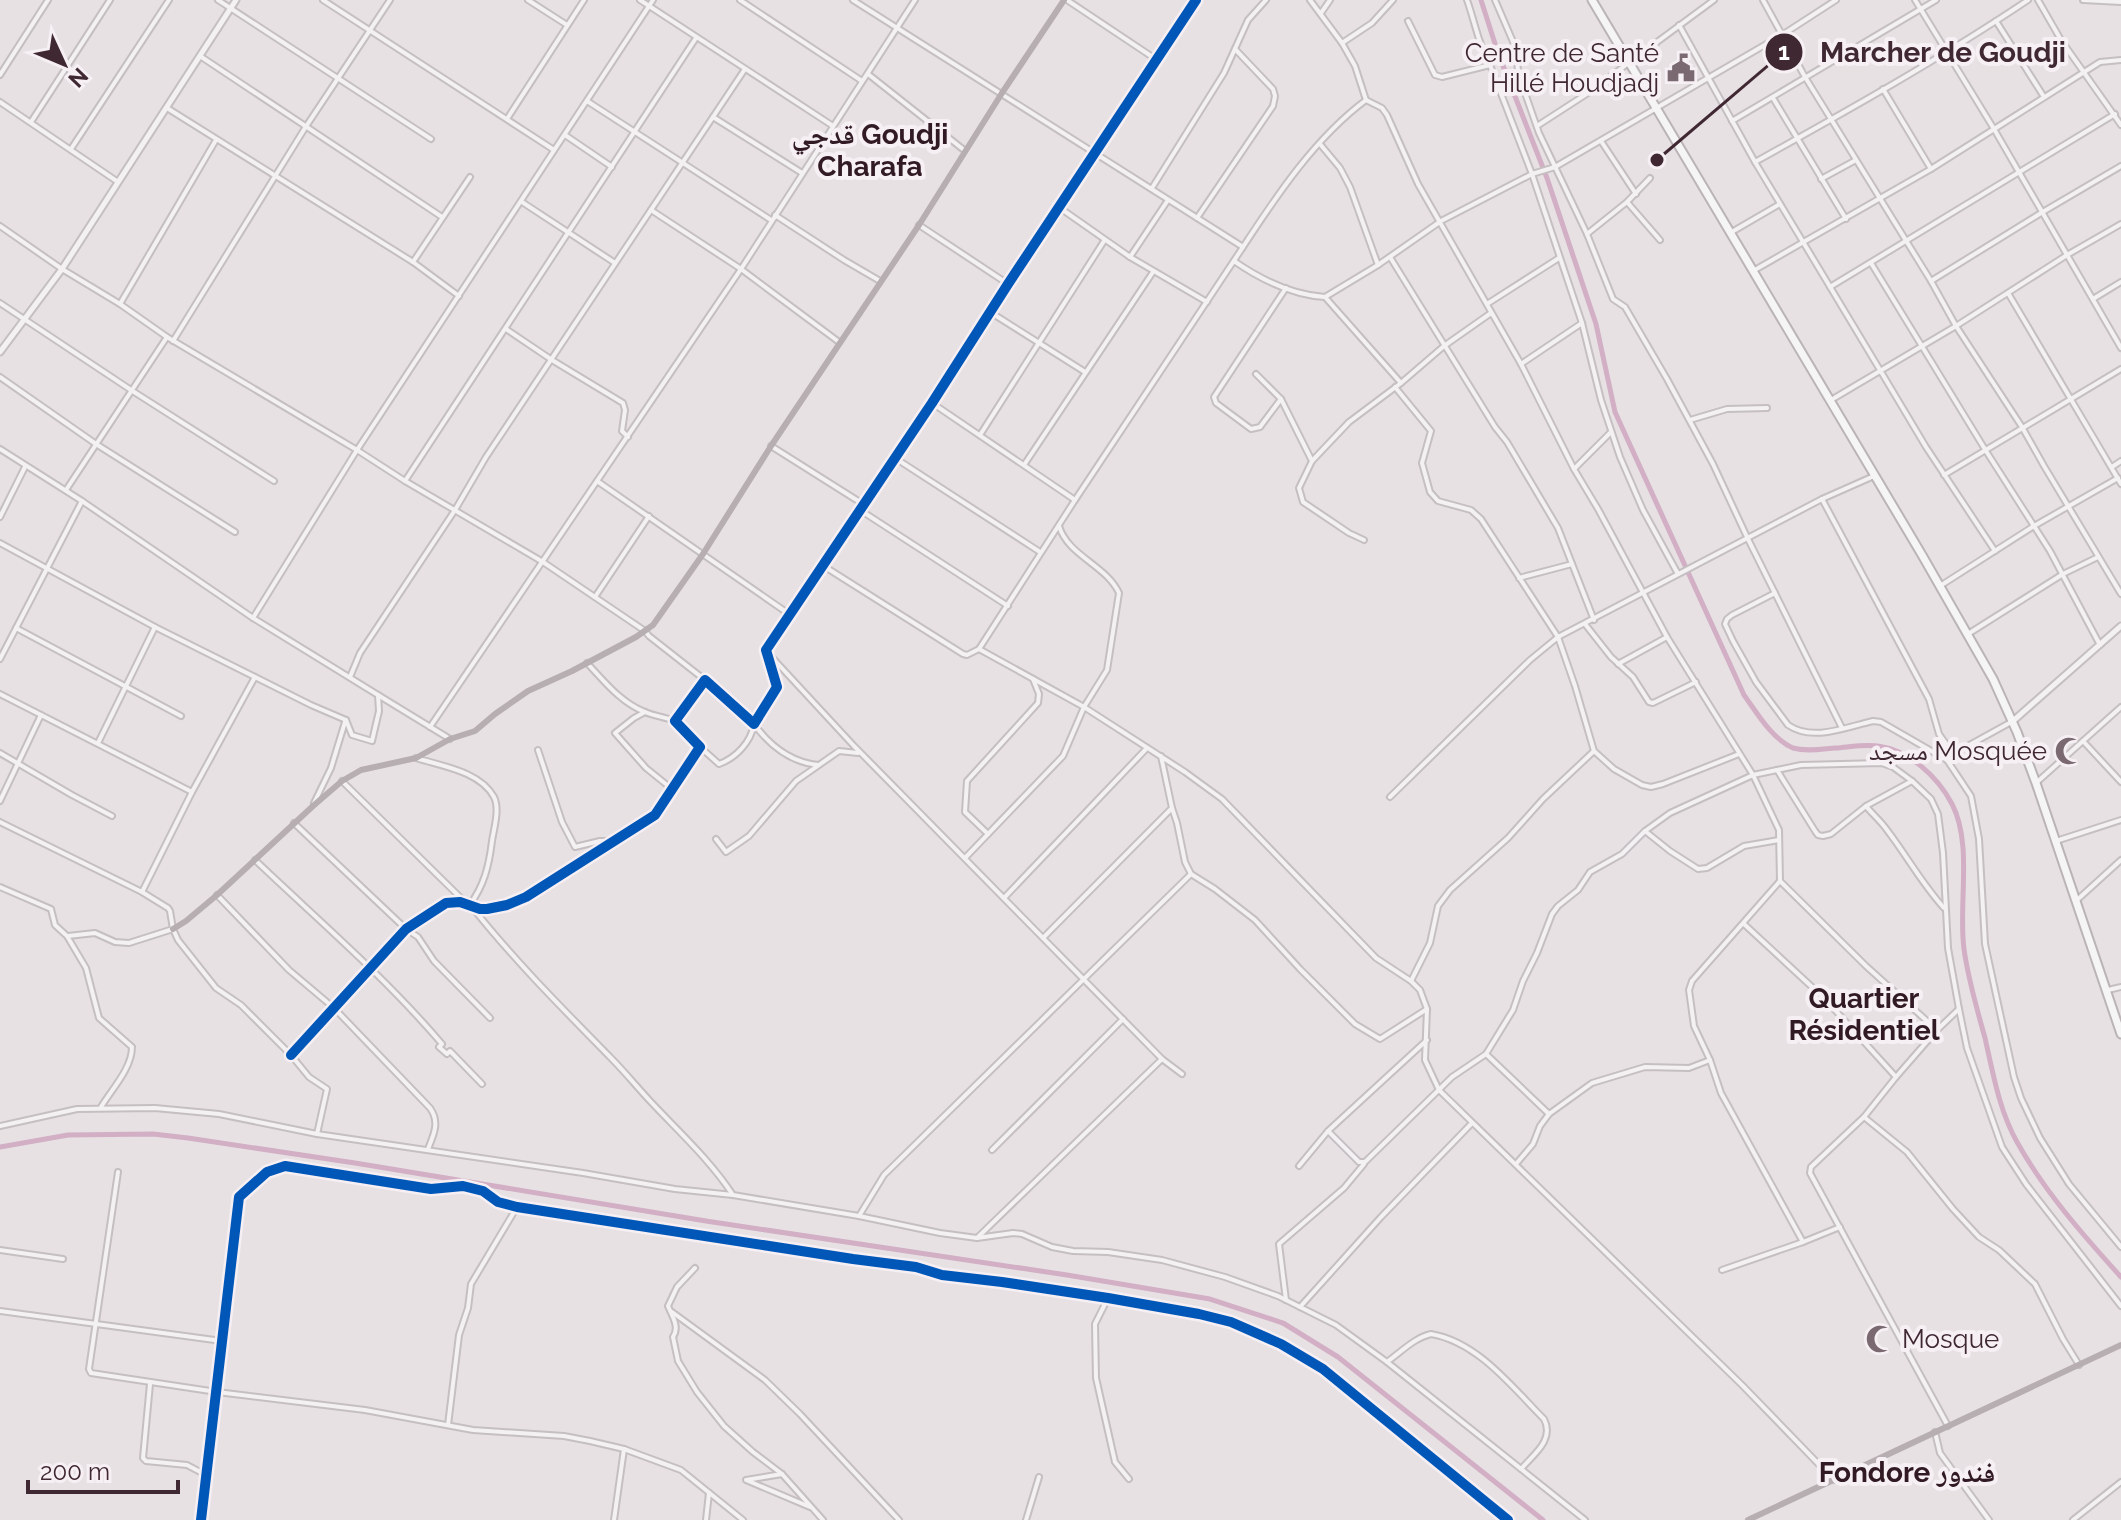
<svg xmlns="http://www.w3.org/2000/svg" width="2121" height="1520" viewBox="0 0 2121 1520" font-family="Raleway,'Noto Naskh Arabic',sans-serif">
  <rect width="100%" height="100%" fill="#e7e1e4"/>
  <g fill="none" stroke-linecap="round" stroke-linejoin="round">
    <g stroke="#d2afc4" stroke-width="5">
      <path d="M1481,0L1498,53L1547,178L1596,324L1615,412L1744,695C1757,713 1772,739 1793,748C1807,752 1822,749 1836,748C1849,747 1865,744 1878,746C1909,750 1938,777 1952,804C1973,844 1958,905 1964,949C1968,979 1977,1009 1985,1038C1993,1073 1999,1110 2017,1142C2045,1192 2083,1235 2121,1277"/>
      <polyline points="0,1147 68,1135 153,1134 188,1138 355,1163 706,1221 1067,1275 1210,1299 1283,1323 1338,1357 1543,1520"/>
    </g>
    <defs>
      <g id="minor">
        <polyline points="218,0 431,139"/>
        <polyline points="323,0 554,150"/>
        <polyline points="528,0 567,25"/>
        <polyline points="640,0 833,126"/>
        <polyline points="740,0 862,81"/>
        <path d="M853,0L1243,247C1277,195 1315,138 1366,100"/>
        <polyline points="1067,0 1157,60"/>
        <polyline points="1310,0 1342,43 1355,66 1366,100 1382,108 1387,115 1418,184 1521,364 1574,469 1598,509 1667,637 1753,775 1779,830 1780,881 1692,981 1689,990 1694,1026 1710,1060 1721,1093 1803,1242"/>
        <path d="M1467,0C1475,22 1478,44 1490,65L1532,174L1582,323L1601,400L1620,457L1643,510L1678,574"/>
        <polyline points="1495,0 1514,44 1519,76 1539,133 1587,234 1613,299 1625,307 1667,379 1713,464 1747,537 1842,728"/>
        <polyline points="1763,0 1805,77 1931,281 1956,326 2022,427 2044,466 2121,594"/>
        <polyline points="1915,0 1994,129 2121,348"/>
        <polyline points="2038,0 2061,40 2121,125"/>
        <polyline points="2083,0 2121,2"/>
        <polyline points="1321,13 1330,0"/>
        <polyline points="1408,21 1435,75 1442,77 1490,65"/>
        <polyline points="1996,21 2044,97"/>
        <polyline points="1679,25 1755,162 1880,370 1926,447 1995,551"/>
        <polyline points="1342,43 1372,23 1393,0"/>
        <polyline points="200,56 442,217"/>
        <polyline points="868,74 964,150"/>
        <polyline points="0,75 48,0"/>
        <polyline points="1883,89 1931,169"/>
        <polyline points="1773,98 1846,219"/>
        <polyline points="587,101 771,220"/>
        <polyline points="0,102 118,182"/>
        <polyline points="167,108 413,262 459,296"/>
        <polyline points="713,117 802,173"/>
        <polyline points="507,119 584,0"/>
        <polyline points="1732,121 1936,0"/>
        <polyline points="31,122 110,0"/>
        <polyline points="1537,126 1588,93 1714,0"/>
        <polyline points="565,135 612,167"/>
        <polyline points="1601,141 1636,194"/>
        <polyline points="1320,144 1340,168 1350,187 1378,265"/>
        <polyline points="71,149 169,0"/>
        <path d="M1755,162C1847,111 1940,59 2028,0"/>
        <polyline points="1821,179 1856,160"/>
        <polyline points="1152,188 1224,73 1248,20 1266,0"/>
        <polyline points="522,202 615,263"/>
        <polyline points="1627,202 1660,240"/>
        <polyline points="1060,208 1130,257 1207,302"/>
        <polyline points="651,210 741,269 839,342"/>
        <polyline points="775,215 844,260 880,281"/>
        <polyline points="1197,218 1273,106 1275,96 1273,89 1235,49"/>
        <polyline points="919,225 1008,284"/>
        <polyline points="0,226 62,269 120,304 167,337 357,450 405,481 543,562 645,631 649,636 705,680"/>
        <polyline points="1730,233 1780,204"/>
        <polyline points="1587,234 1627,202 1650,178"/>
        <polyline points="1130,257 1168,200"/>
        <polyline points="1390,257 1495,427 1507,442 1558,528 1594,620"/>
        <path d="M1234,261C1260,279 1293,295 1325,297L1401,383"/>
        <polyline points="413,262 470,177"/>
        <polyline points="1871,263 1986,451 2050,551 2100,645"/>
        <polyline points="1753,271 1931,169 2100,62 2121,60"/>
        <polyline points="1931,281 2041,213 2121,166"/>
        <polyline points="1830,287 2115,114"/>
        <polyline points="2008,293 2121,484"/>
        <polyline points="1325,297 1378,265 1441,221 1532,174 1555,167 1782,35 1836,0"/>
        <polyline points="2093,299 2121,282"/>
        <polyline points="0,303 131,390 274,481"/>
        <polyline points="120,304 216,140"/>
        <polyline points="1487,304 1559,258"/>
        <polyline points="990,312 1085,372"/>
        <polyline points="506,329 552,360 623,403 625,410 622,431 628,437"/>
        <polyline points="173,341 305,128 390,0"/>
        <polyline points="1521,364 1582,323"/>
        <polyline points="1256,374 1281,399 1312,461"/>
        <polyline points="0,377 96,444 235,532"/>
        <polyline points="1395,387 1431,431 1422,463 1430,492 1438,501 1471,510 1481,519 1558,637 1575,686 1594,751 1614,769 1642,785 1651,787 1663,784 1739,754"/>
        <polyline points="1281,399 1260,427 1251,429 1216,403 1214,397 1286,288"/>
        <polyline points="1831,400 1956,326 2067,255 2121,224"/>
        <polyline points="932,403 1075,500"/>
        <polyline points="1690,420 1727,409 1767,408"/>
        <polyline points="980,435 1104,241"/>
        <polyline points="771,446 863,504"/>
        <polyline points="0,449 82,501 253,618 378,695 379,711 372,741 352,735 346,720"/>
        <polyline points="895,458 1040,552"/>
        <polyline points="1024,465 1153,272"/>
        <polyline points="2112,467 2121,461"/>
        <polyline points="1574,469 1611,432"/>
        <polyline points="1944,475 2121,369"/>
        <polyline points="405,481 696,38"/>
        <polyline points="597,481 789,614"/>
        <polyline points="66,490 167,337"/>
        <polyline points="1822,499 1929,699 1939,734 1953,754"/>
        <polyline points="860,510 1008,606"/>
        <polyline points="0,517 25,467"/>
        <polyline points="1364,540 1349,533 1303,502 1299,488 1312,461 1349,422 1401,383 1444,346 1491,313"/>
        <polyline points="0,543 155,627 311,705 346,720"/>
        <polyline points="822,565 963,654 967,655 979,649 1075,500 1243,247"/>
        <polyline points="1519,578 1572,564"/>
        <polyline points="1940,586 2034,526 2118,478"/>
        <path d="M1775,593L1732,615L1727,619L1725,624L1733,641L1756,682L1788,725C1813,742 1846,727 1873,721L1881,722L1947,760L1971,796L1979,839L1985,944L2014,1077L2021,1098L2040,1138L2069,1184L2121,1247"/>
        <polyline points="595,597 649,516"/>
        <polyline points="253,618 357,450 653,0"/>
        <polyline points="1585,624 1611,657 1633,677 1649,702 1653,703 1696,682"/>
        <polyline points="16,628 181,716"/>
        <polyline points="1968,634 2063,574 2098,557"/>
        <polyline points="979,649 1084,707 1185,772 1222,799 1376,958 1411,981 1420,990 1427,1009 1425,1060 1439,1090 1742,1385 1834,1480"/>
        <polyline points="767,652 854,746 1162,1059 1182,1074"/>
        <polyline points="0,659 82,501"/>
        <path d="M587,663C604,681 621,703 645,712C654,716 665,717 675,721"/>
        <polyline points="1618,664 1667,637"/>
        <polyline points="350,677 360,653 455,510 486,457 745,69"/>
        <polyline points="0,694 192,792"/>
        <polyline points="378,695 450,739"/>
        <polyline points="645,712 634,718 615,733 646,768 672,789"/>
        <polyline points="430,727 741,269 915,0"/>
        <polyline points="2083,741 2121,782"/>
        <polyline points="98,743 155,627"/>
        <path d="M700,747L719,764C736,758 751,742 754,724C770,746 790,762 818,765"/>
        <polyline points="538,750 562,822 575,847 600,841 612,841"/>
        <polyline points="0,753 72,795 112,816"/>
        <polyline points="1947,760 1953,754 2013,721"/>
        <polyline points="1777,770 1815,831 1818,835 1823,836 1831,834 1866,806 1912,781"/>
        <path d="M342,781L469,906C484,886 489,866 492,841C494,828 500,809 494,797C480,771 441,766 416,758"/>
        <polyline points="2036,783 2121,707"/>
        <polyline points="1390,797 1530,660 1558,637 1822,499 1874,476"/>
        <polyline points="0,801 41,715"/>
        <polyline points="314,803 331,768 345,722"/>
        <path d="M1866,806C1872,814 1881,821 1887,830C1907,856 1922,884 1944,908"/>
        <polyline points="1172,808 1177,823 1185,862 1191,874 1215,889 1255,920 1300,969 1355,1024 1380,1039 1427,1009"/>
        <polyline points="0,822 142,892 168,908 170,911 173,929 178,940 216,988 241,1005 291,1055 309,1077 327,1089 317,1134"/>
        <polyline points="294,823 406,929 418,937 434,961 490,1018"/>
        <polyline points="1645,831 1670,851 1698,869 1707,868 1744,846 1779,840"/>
        <polyline points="988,834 965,812 967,781 1038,703 1039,694 1033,679"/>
        <polyline points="716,839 726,852 749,836 796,781 839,751 858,753"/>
        <polyline points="2056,841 2121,820"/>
        <path d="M965,858L1063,756L1084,707L1107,670L1119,593C1106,565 1068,556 1059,526"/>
        <path d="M255,860C318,920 385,977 442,1044L439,1047L447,1054L450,1051L482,1084"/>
        <polyline points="1780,881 1866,966 1937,1030"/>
        <path d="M0,887L51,909L55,925L67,936L86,968L99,1018L132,1047C132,1068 112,1089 101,1107"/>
        <polyline points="142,892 192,792 255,677"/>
        <path d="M217,895L289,970L334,1008L430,1108C440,1122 434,1134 428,1149"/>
        <polyline points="1004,898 1147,748"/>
        <polyline points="2077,900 2121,860"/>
        <path d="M472,907C514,960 562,1008 610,1057C624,1071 637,1087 651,1102C680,1133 710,1160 733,1195"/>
        <polyline points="1744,924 1825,999 1896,1077 1864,1117 1811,1167 1810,1173 1948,1426"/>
        <polyline points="68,936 95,933 115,942 129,943 173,929"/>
        <polyline points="1043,938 1172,808 1161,756"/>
        <polyline points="1411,981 1430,943 1438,906 1450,890 1508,838 1543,799 1594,751"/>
        <polyline points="2108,990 2121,987"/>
        <polyline points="1486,1054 1549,1114"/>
        <polyline points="291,1055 406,929 446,903 460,902 480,909 487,909 507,905 526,897 655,815 700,747 675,721 705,680 754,724 777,687 766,650 932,403 1008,284 1196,0"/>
        <polyline points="1896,1077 1937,1030 1959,1009"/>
        <polyline points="1864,1117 1907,1152 1953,1209 1979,1237 1999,1250 2035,1284 2063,1339 2079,1365"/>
        <polyline points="0,1126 77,1109 155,1108 219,1114 317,1134 583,1173 675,1189 733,1195 859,1216 940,1233 977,1238 1013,1233 1022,1234 1052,1247 1073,1251 1108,1252 1162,1260 1225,1277 1278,1296 1336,1325 1387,1362 1585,1520"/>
        <polyline points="1328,1131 1359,1162 1365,1162 1452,1077 1486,1054 1513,1010 1523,981 1537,953 1552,914 1558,906 1578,890 1590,872 1622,854 1645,831 1670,813 1753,775 1801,765 1882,763 1893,767 1912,781 1931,799 1938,814 1943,853 1948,948 1959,1009 1967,1048 2002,1147 2026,1184 2121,1306"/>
        <polyline points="992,1150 1123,1019"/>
        <polyline points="1516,1164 1533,1144 1540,1126 1549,1114 1592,1083 1645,1067 1689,1068 1710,1060"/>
        <polyline points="1299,1166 1328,1131 1427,1040"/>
        <polyline points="118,1172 89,1369 91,1373 217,1392 365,1410 473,1430 564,1436 590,1441 624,1449 681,1470 743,1520"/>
        <polyline points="859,1216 884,1175 1191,874"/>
        <polyline points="977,1238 1162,1059"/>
        <polyline points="0,1250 63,1259"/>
        <path d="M695,1268L677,1287L668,1306C672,1316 680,1327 673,1337L678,1361L697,1392L724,1426L753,1452L782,1474L823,1520"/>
        <polyline points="1722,1270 1803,1242 1840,1227"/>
        <polyline points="1108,1298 1095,1324 1096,1378 1115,1462 1129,1479"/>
        <polyline points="1286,1300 1279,1244 1344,1188 1364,1164"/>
        <polyline points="1300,1307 1381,1217 1472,1123"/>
        <polyline points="0,1311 222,1341"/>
        <polyline points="672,1312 765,1380 800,1414 899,1520"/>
        <path d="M1387,1362C1401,1352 1414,1338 1431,1334C1478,1342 1512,1387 1544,1419C1555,1440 1533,1455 1521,1469"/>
        <polyline points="150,1384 143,1458 146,1461 187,1465 206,1475"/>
        <polyline points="448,1425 459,1335 468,1308 471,1284 517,1207"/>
        <polyline points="1935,1432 1940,1453 1989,1520"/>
        <polyline points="782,1474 746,1480 810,1507"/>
        <polyline points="201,1520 239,1197 267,1172 285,1166 431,1189 463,1186 483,1191 498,1202 517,1207 853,1259 916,1267 942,1275 1002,1282 1108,1298 1199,1314 1231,1322 1281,1344 1323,1369 1508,1520"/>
        <polyline points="614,1520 624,1449"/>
        <polyline points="706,1520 709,1493"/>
        <polyline points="1026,1520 1039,1477"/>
        <polyline points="2073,1520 2121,1482"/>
      </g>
      <g id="tertiary">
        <polyline points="0,352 62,269 236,0"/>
        <polyline points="2013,721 2121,626"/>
      </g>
      <polyline id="trunk" points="1592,0 1922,555 1993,679 2017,732 2036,783 2121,1034"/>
    </defs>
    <use href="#minor" stroke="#c5bfc2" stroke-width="8"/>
    <use href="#tertiary" stroke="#c5bfc2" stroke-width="9"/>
    <use href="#trunk" stroke="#bbb4b7" stroke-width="11"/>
    <use href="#minor" stroke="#f3f1f2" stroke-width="4"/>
    <use href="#tertiary" stroke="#f3f1f2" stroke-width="5"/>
    <g stroke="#b7aeb1" stroke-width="6">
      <polyline points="173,929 186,921 217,895 313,806 342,781 361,770 416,758 450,739 475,731 495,714 528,691 572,671 636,637 653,625 703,554 771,446 919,225 1002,93 1064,0"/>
      <polyline points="1748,1520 2121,1345"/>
    </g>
    <use href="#trunk" stroke="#f6f5f5" stroke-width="7"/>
    <defs>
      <g id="cycleway">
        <polyline points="291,1055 406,929 446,903 460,902 480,909 487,909 507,905 526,897 655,815 700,747 675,721 705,680 754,724 777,687 766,650 932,403 1008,284 1196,0"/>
        <polyline points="201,1520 239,1197 267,1172 285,1166 431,1189 463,1186 483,1191 498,1202 517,1207 853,1259 916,1267 942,1275 1002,1282 1108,1298 1199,1314 1231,1322 1281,1344 1323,1369 1508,1520"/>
      </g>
    </defs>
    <use href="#cycleway" stroke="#f6eff3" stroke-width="15"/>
    <use href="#cycleway" stroke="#0057b8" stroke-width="10"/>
  </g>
  <defs>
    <symbol id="civic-bare" viewBox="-9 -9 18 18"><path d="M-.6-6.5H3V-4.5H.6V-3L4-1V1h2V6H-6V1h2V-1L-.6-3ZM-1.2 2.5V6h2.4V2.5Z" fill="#7a6971" stroke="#f6eff3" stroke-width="2.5" paint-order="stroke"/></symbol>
    <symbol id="mosque-bare" viewBox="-9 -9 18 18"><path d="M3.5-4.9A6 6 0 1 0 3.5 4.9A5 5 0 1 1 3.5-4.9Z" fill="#7a6971" stroke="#f6eff3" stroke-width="2.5" paint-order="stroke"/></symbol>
  </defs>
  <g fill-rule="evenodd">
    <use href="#civic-bare" x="1661" y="48" width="40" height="40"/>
    <use href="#mosque-bare" x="2049" y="731" width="40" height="40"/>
    <use href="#mosque-bare" x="1860" y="1319" width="40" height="40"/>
  </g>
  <g text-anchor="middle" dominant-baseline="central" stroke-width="8" stroke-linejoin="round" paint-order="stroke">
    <g font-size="26" fill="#402833" stroke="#f6eff3" text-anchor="end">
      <text x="1659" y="53">Centre de Santé<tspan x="1659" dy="30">Hillé Houdjadj</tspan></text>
      <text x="2047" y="751">مسجد Mosquée</text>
      <text x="1902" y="1339" text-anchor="start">Mosque</text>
    </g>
    <g font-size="28" font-weight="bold" fill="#311a24" stroke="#f6eff3">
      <text x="870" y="134">قدجي Goudji<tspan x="870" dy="32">Charafa</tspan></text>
      <text x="1864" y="998">Quartier<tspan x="1864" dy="32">Résidentiel</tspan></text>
      <text x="1907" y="1472">Fondore فندور</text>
    </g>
  </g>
  <path fill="none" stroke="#402833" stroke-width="3" d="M1657 160L1784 52"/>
  <g fill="#402833" stroke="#f6eff3" stroke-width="3">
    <circle cx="1657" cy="160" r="8"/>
    <circle cx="1784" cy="52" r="20"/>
  </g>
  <g font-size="24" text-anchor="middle" font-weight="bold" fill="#fff">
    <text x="1784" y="60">1</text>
  </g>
  <g font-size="28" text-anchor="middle" font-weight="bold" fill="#402833" stroke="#f6eff3" stroke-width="8" stroke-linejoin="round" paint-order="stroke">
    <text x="1943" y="62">Marcher de Goudji</text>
  </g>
  <g transform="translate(64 64) rotate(134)" stroke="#f6eff3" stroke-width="6" paint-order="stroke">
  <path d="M0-6L14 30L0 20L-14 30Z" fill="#402833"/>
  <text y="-12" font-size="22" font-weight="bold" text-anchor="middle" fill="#402833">N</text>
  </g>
  <path d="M28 1480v12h150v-12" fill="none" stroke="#402833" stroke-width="4"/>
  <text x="40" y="1480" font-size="24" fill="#402833" stroke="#f6eff3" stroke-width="6" paint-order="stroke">200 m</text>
</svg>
